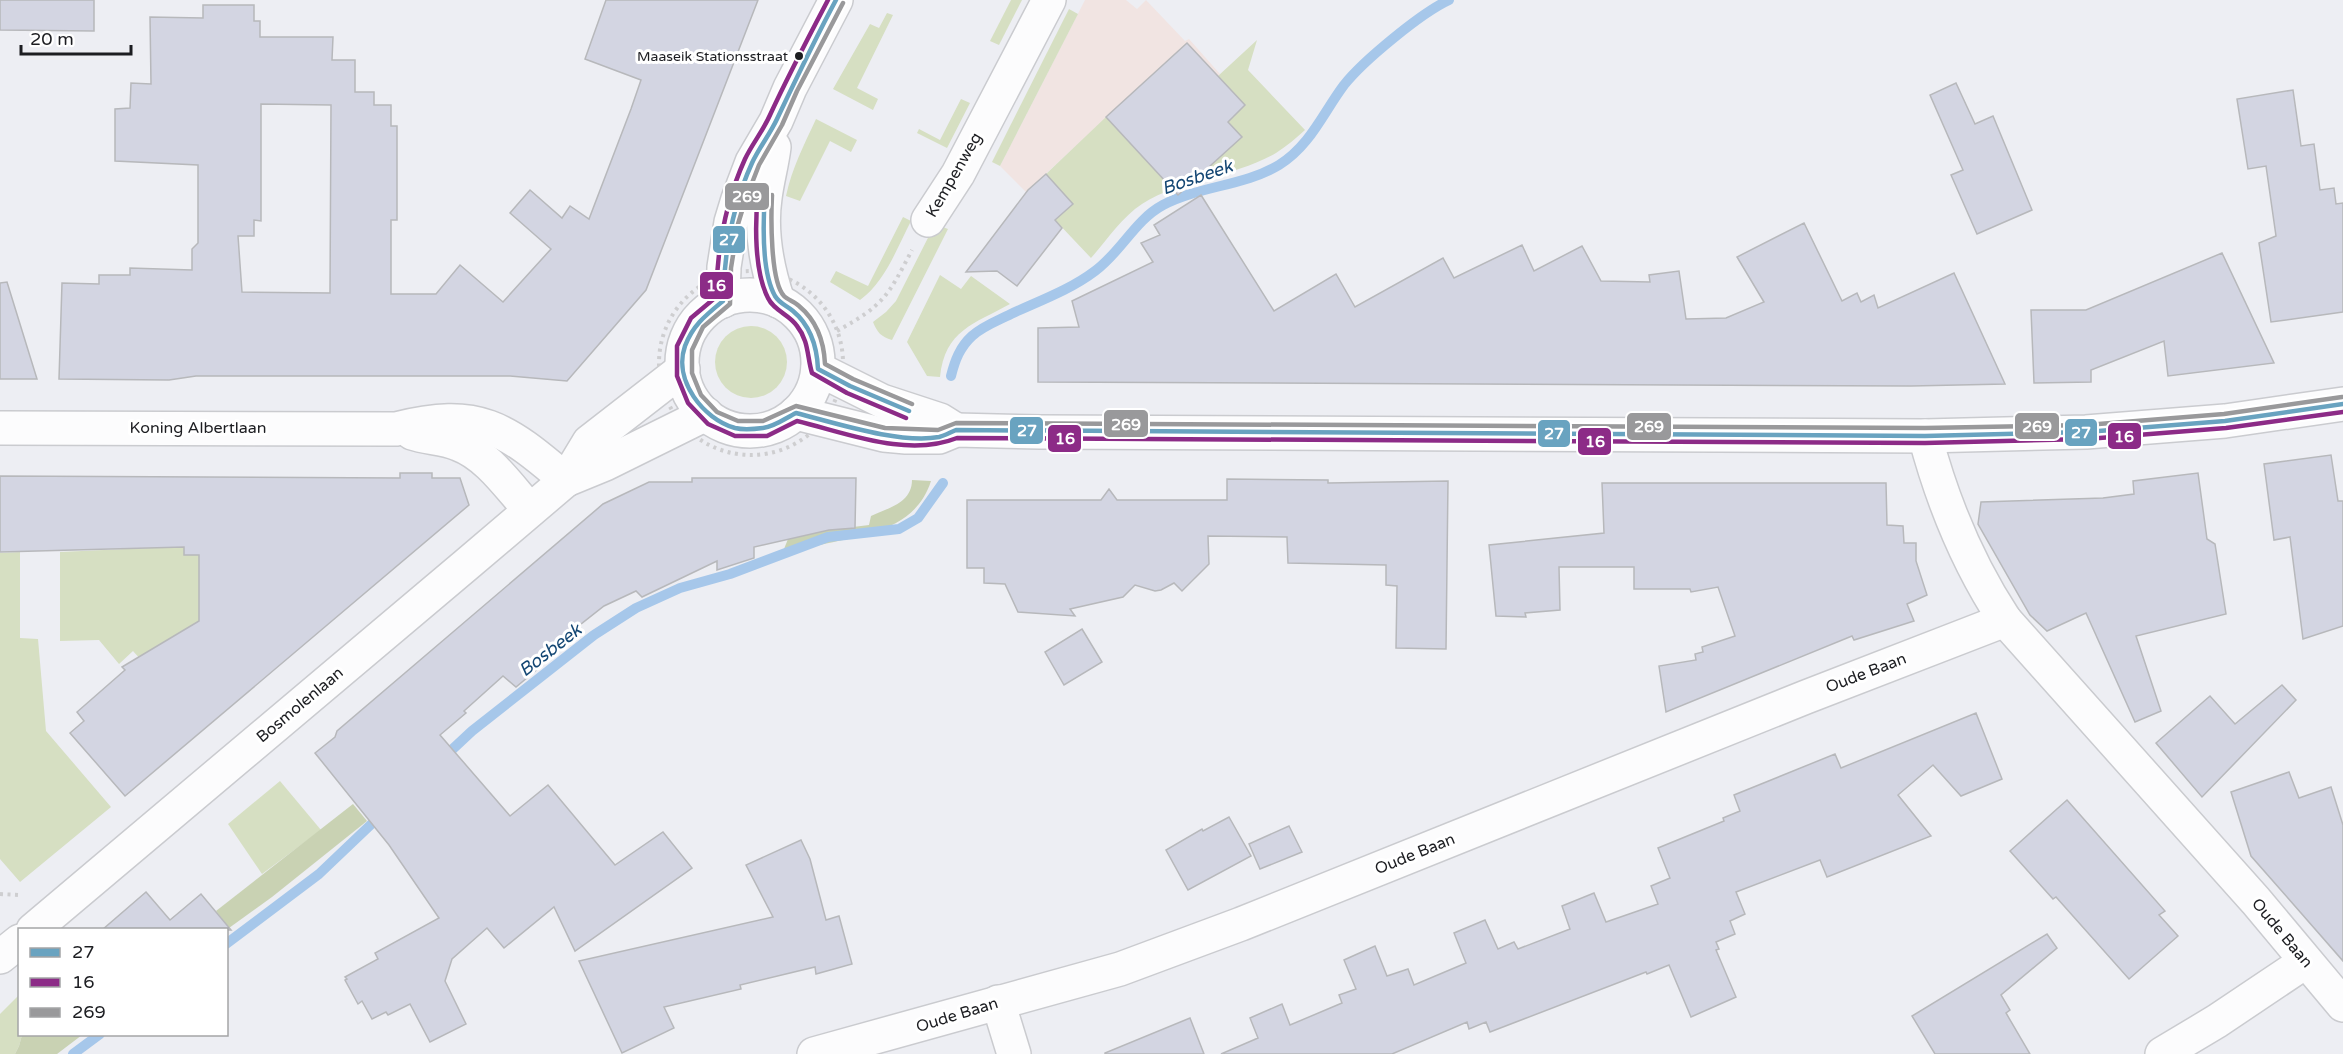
<svg xmlns="http://www.w3.org/2000/svg" width="2343" height="1054" viewBox="0 0 2343 1054" font-family="'Varela Round',sans-serif">
  <rect width="100%" height="100%" fill="#edeef3"/>
  <polygon fill="#f1e4e2" points="1085,0 1126,0 1137,9 1146,0 1185,41 1189,39 1220,74 1218,76 1245,105 1242,137 1201,174 1164,180 1106,118 1026,192 1000,166"/>
  <g fill="#d6dfc2">
    <polygon points="1011,0 1022,0 999,45 990,41"/>
    <polygon points="1069,9 1078,14 1000,166 992,162"/>
    <polygon points="887,13 893,15 857,88 878,99 873,110 833,89 870,24 879,28"/>
    <path d="M1257,40L1248,70L1305,130C1296,138 1287,146 1276,153C1235,177 1183,178 1142,204C1122,217 1107,240 1091,258L1055,220L1073,204L1046,174L1106,117L1164,180L1201,174L1241,137L1228,122L1245,105L1218,76Z"/>
    <polygon points="961,99 970,103 947,148 917,133 919,129 940,140"/>
    <path d="M816,119L857,140L851,152L830,141L800,201L786,196C792,168 804,145 816,119Z"/>
    <path d="M903,217L911,221C897,248 885,282 860,300L830,282L836,271L868,286Z"/>
    <path d="M935,224L948,229L892,340C881,337 877,332 873,322L886,312L896,301Z"/>
    <path d="M940,275L961,289L971,276L1010,304C974,324 945,330 940,377L927,376L907,342Z"/>
    <circle cx="751" cy="362" r="36"/>
    <polygon points="184,527 184,554 199,555 199,621 171,638 182,652 152,672 133,651 119,664 99,640 60,641 60,552 147,548"/>
    <polygon points="20,552 20,638 38,639 46,731 111,807 20,882 0,859 0,553"/>
    <polygon points="280,781 321,830 262,874 228,824"/>
    <polygon points="19,995 20,1034 22,1035 19,1046 15,1054 0,1054 0,1014"/>
  </g>
  <g fill="#c9d2b3">
    <path d="M912,480L931,481C915,531 863,535 820,545C806,548 793,554 780,559L788,539L829,530L869,525L871,516C888,508 912,503 912,480Z"/>
    <polygon points="353,804 367,821 272,897 229,928 216,911"/>
    <polygon points="22,1035 22,1034 82,1035 57,1054 15,1054 19,1046"/>
  </g>
  <g fill="none" stroke-linecap="round" stroke-linejoin="round">
    <g stroke="#a6c7ea" stroke-width="10">
      <path d="M951,376C955,360 960,347 972,336C983,326 997,321 1011,314C1039,301 1070,290 1095,271C1121,252 1135,220 1163,205C1199,186 1244,186 1279,165C1310,146 1323,113 1344,85C1363,61 1421,13 1449,0"/>
      <polyline points="442,759 472,731 594,635 636,608 680,588 730,574 828,537 899,529 918,518 943,483"/>
      <polyline points="226,944 319,874 382,814"/>
      <polyline points="73,1054 100,1034"/>
    </g>
  </g>
  <g fill="#d3d5e2" stroke="#b7b8bb" stroke-width="1.5" fill-rule="evenodd">
    <polygon points="0,0 94,0 94,31 0,30"/>
    <path d="M606,0H758L646,290L567,381L510,376H196L169,380L59,379L62,283L99,284V275H130V268L192,270V249L198,243V165L115,161V109L130,108L131,83L151,84L150,17L203,18V5H254V21H260V37H333L332,60H355V92H374V105H391V126H397V220H391V294H436L460,265L503,302L551,249L510,213L530,190L562,218L570,206L589,219L631,109L641,80L585,59ZM261,104L331,105L330,293L242,292L238,236H254V220L261,221Z"/>
    <polygon points="1187,43 1245,105 1228,122 1242,137 1178,195 1106,117"/>
    <polygon points="1956,83 1975,124 1993,116 2032,210 1977,234 1951,175 1963,170 1930,95"/>
    <polygon points="2293,90 2301,146 2314,144 2320,190 2334,188 2336,204 2343,203 2343,312 2271,322 2259,243 2276,236 2266,166 2248,169 2237,99"/>
    <polygon points="1046,174 1073,204 1055,220 1062,228 1017,286 997,271 966,272 1028,190"/>
    <polygon points="1201,195 1274,311 1336,274 1355,307 1443,258 1454,278 1522,245 1534,271 1582,246 1601,281 1650,282 1649,275 1679,271 1686,319 1726,318 1764,302 1737,257 1804,223 1842,301 1857,293 1861,302 1874,295 1878,308 1954,273 2005,384 1911,386 1038,382 1038,328 1079,327 1072,301 1153,262 1141,243 1160,235 1154,225"/>
    <polygon points="2222,253 2274,363 2168,376 2164,341 2091,370 2091,382 2034,383 2031,310 2086,310"/>
    <polygon points="7,282 37,379 0,379 0,283"/>
    <polygon points="2331,455 2338,501 2343,501 2343,626 2303,639 2290,537 2274,540 2264,464"/>
    <polygon points="400,473 432,473 432,478 460,478 469,505 125,796 70,733 84,721 77,712 125,670 122,667 199,621 199,555 184,555 184,547 0,552 0,476 400,478"/>
    <polygon points="2198,473 2207,539 2215,544 2226,614 2136,636 2161,711 2135,722 2086,613 2047,631 2030,615 1978,524 1981,502 2103,498 2134,494 2133,481"/>
    <polygon points="692,478 856,478 855,528 829,530 754,547 754,558 717,570 717,561 642,597 636,591 604,606 571,632 574,637 564,647 516,687 503,676 464,711 466,713 440,735 510,816 548,785 615,865 663,832 692,868 575,951 554,907 504,948 487,928 452,959 445,981 466,1024 430,1042 410,1004 388,1015 386,1012 372,1019 362,1001 358,1004 345,980 347,979 345,977 378,959 375,953 439,918 389,845 315,753 335,737 337,731 603,504 649,482 692,482"/>
    <polygon points="1227,479 1328,480 1328,483 1448,481 1446,649 1396,648 1397,586 1386,585 1386,565 1288,563 1287,537 1208,536 1209,564 1182,591 1174,583 1161,590 1155,591 1135,585 1123,597 1070,609 1075,616 1018,612 1005,584 984,583 984,568 967,568 967,500 1101,500 1109,489 1117,500 1227,500"/>
    <polygon points="1602,483 1886,483 1887,525 1903,526 1904,543 1916,543 1916,561 1927,595 1907,604 1914,621 1854,640 1852,636 1666,712 1659,666 1696,660 1695,654 1703,652 1702,647 1735,636 1718,587 1691,592 1690,589 1634,589 1634,567 1559,567 1560,610 1525,613 1526,617 1496,616 1489,545 1604,533"/>
    <polygon points="1082,629 1102,662 1064,685 1045,652"/>
    <polygon points="2282,685 2296,700 2202,797 2156,743 2210,696 2235,724"/>
    <polygon points="1976,713 2002,779 1961,796 1933,765 1898,795 1931,836 1827,877 1820,860 1736,892 1745,914 1730,921 1735,934 1716,942 1719,949 1716,950 1736,997 1691,1017 1669,965 1647,974 1646,972 1490,1032 1486,1022 1469,1029 1467,1022 1392,1054 1221,1054 1258,1038 1250,1018 1282,1004 1290,1025 1342,1003 1339,995 1356,989 1344,960 1375,946 1387,976 1408,969 1414,985 1466,963 1454,933 1485,920 1498,949 1514,942 1518,949 1570,929 1562,906 1594,893 1606,922 1658,904 1651,886 1670,878 1658,848 1724,821 1723,818 1740,811 1734,795 1835,754 1841,768"/>
    <polygon points="2289,772 2299,798 2331,787 2343,825 2343,961 2251,856 2231,792"/>
    <polygon points="2067,800 2165,911 2159,915 2178,936 2129,979 2056,897 2053,899 2010,851"/>
    <polygon points="1229,817 1251,856 1188,890 1166,850 1202,829 1203,831"/>
    <polygon points="1289,826 1302,852 1260,869 1249,844"/>
    <polygon points="801,840 810,859 826,920 839,916 852,964 816,974 815,967 740,985 741,989 664,1007 674,1028 622,1053 579,961 773,917 746,865"/>
    <polygon points="146,892 170,920 201,894 231,930 102,930"/>
    <polygon points="2047,934 2057,948 2001,995 2010,1010 2006,1013 2030,1054 1935,1054 1912,1016"/>
    <polygon points="1190,1018 1204,1054 1105,1054 1105,1053"/>
  </g>
  <g fill="none" stroke-linecap="round" stroke-linejoin="round">
    <defs>
      <g id="street">
        <polyline points="928,220 958,174 1049,0"/>
        <path d="M0,428L396,429C478,408 505,428 566,480"/>
        <path d="M412,433C427,438 444,438 458,444C488,455 509,487 530,510"/>
        <path d="M1925,436C1942,500 1968,564 2005,620L2256,901L2343,1005"/>
        <polyline points="998,1002 1014,1054"/>
        <polyline points="814,1054 1120,969 1241,924 1806,697 2005,620"/>
        <polyline points="2162,1054 2217,1021 2305,962"/>
      </g>
      <g id="secondary">
        <path d="M774,147C772,164 767,181 765,198C760,233 767,268 778,301"/>
        <circle cx="750" cy="363" r="68"/>
        <polyline points="723,301 724,267 731,222 738,199 752,162 776,121 790,88 836,0"/>
        <polyline points="818,369 882,401 940,420 956,430"/>
        <polyline points="796,413 884,435 906,437 939,437 956,430 1040,432 1925,436 2086,432 2225,421 2343,404"/>
        <polyline points="566,480 605,464 706,414"/>
        <polyline points="33,930 466,565 566,480 589,442 683,369"/>
        <polyline points="0,957 20,941"/>
      </g>
    </defs>
    <use href="#street" stroke="#cacbcf" stroke-width="36"/>
    <use href="#secondary" stroke="#cacbcf" stroke-width="36"/>
    <g stroke="#ceced0" stroke-width="4" stroke-dasharray="3 4.5" stroke-linecap="butt">
      <circle cx="751" cy="363" r="92"/>
      <path d="M837,331C884,305 888,296 912,250"/>
      <polyline points="0,894 20,895"/>
    </g>
    <use href="#street" stroke="#fcfcfd" stroke-width="33"/>
    <use href="#secondary" stroke="#fcfcfd" stroke-width="33"/>
    <defs>
      <g id="bus-1">
        <path d="M836,0C815,39 796,79 777,119C770,134 759,148 752,163C732,207 724,253 723,301C706,315 693,325 685,346C673,380 703,419 735,428C743,430 755,429 763,428C774,427 786,418 796,413C836,423 899,444 939,437C944,436 951,432 956,430L1925,436L2086,432L2225,421L2343,404"/>
        <path d="M765,194C763,223 761,271 775,296C780,304 786,305 793,311C811,326 817,346 818,369L850,386L909,411"/>
      </g>
      <g id="bus-2">
        <path d="M828,0C808,38 788,76 770,115C763,131 752,144 745,159C725,203 717,250 716,297L691,318L677,346V376L688,403L708,424L735,436H767L797,421C847,433 907,458 957,438L1925,443L2087,439L2226,428L2343,412"/>
        <path d="M758,193C755,223 754,271 768,298C774,311 789,314 797,326C809,341 807,357 812,373L847,393L906,418"/>
      </g>
      <g id="bus-3">
        <polyline points="843,3 797,91 782,125 759,165 745,201 738,224 731,268 730,304 703,327 692,350 692,373 701,395 717,412 738,421 763,421 796,406 885,428 938,430 956,423 1925,428 2086,425 2224,414 2342,397"/>
        <path d="M772,195C771,215 770,281 784,296C788,300 795,302 799,306C817,321 824,342 825,364L853,379L912,404"/>
      </g>
    </defs>
    <use href="#bus-1" stroke="#fff" stroke-width="9"/>
    <use href="#bus-2" stroke="#fff" stroke-width="9"/>
    <use href="#bus-3" stroke="#fff" stroke-width="9"/>
    <use href="#bus-1" stroke="#69a3c0" stroke-width="4.5"/>
    <use href="#bus-2" stroke="#8c2b87" stroke-width="4.5"/>
    <use href="#bus-3" stroke="#99999b" stroke-width="4.5"/>
  </g>
  <circle fill="#1c1d21" stroke="#fff" stroke-width="2" cx="799" cy="56" r="5"/>
  <g text-anchor="middle" dominant-baseline="central" stroke-width="6" stroke-linejoin="round" paint-order="stroke">
    <g font-size="14" fill="#1c1d21" stroke="#fff" text-anchor="end">
      <text x="788" y="56">Maaseik Stationsstraat</text>
    </g>
    <g font-size="16" fill="#1c1d21" stroke="#fff">
      <text transform="translate(954 175) rotate(-60)">Kempenweg</text>
      <text x="198" y="428">Koning Albertlaan</text>
      <text transform="translate(1866 673) rotate(-21)">Oude Baan</text>
      <text transform="translate(300 705) rotate(-40)">Bosmolenlaan</text>
      <text transform="translate(1415 854) rotate(-22)">Oude Baan</text>
      <text transform="translate(2282 933) rotate(50)">Oude Baan</text>
      <text transform="translate(957 1015) rotate(-17)">Oude Baan</text>
    </g>
    <g font-size="18" font-style="italic" fill="#134673" stroke="#fff">
      <text transform="translate(1197 177) rotate(-19)">Bosbeek</text>
      <text transform="translate(550 650) rotate(-38)">Bosbeek</text>
    </g>
  </g>
  <g stroke="#fff" stroke-width="2">
    <rect x="724" y="182" width="46" height="29" rx="6" fill="#99999b"/>
    <rect x="712" y="225" width="34" height="29" rx="6" fill="#69a3c0"/>
    <rect x="699" y="271" width="35" height="29" rx="6" fill="#8c2b87"/>
    <rect x="1103" y="409" width="46" height="29" rx="6" fill="#99999b"/>
    <rect x="2014" y="412" width="46" height="28" rx="6" fill="#99999b"/>
    <rect x="1626" y="412" width="46" height="29" rx="6" fill="#99999b"/>
    <rect x="1009" y="416" width="35" height="29" rx="6" fill="#69a3c0"/>
    <rect x="2064" y="418" width="34" height="29" rx="6" fill="#69a3c0"/>
    <rect x="1537" y="419" width="34" height="29" rx="6" fill="#69a3c0"/>
    <rect x="2107" y="422" width="35" height="28" rx="6" fill="#8c2b87"/>
    <rect x="1047" y="424" width="35" height="29" rx="6" fill="#8c2b87"/>
    <rect x="1577" y="427" width="35" height="29" rx="6" fill="#8c2b87"/>
  </g>
  <g font-size="16" text-anchor="middle" font-weight="bold" fill="#fff">
    <text x="747" y="202">269</text>
    <text x="729" y="245">27</text>
    <text x="716" y="291">16</text>
    <text x="1126" y="430">269</text>
    <text x="2037" y="432">269</text>
    <text x="1649" y="432">269</text>
    <text x="1027" y="436">27</text>
    <text x="2081" y="438">27</text>
    <text x="1554" y="439">27</text>
    <text x="2124" y="442">16</text>
    <text x="1065" y="444">16</text>
    <text x="1595" y="447">16</text>
  </g>
  <rect x="18" y="928" width="210" height="108" fill="#ffffff" stroke="#a4a5a6" stroke-width="1.5"/>
  <rect x="30" y="948" width="30" height="9" fill="#69a3c0" stroke="#a4a5a6" stroke-width="1.5"/>
  <text x="72" y="958" font-size="18" fill="#1c1d21">27</text>
  <rect x="30" y="978" width="30" height="9" fill="#8c2b87" stroke="#a4a5a6" stroke-width="1.5"/>
  <text x="72" y="988" font-size="18" fill="#1c1d21">16</text>
  <rect x="30" y="1008" width="30" height="9" fill="#99999b" stroke="#a4a5a6" stroke-width="1.5"/>
  <text x="72" y="1018" font-size="18" fill="#1c1d21">269</text>
  <path d="M21 45v9h110v-9" fill="none" stroke="#1c1d21" stroke-width="3"/>
  <text x="30" y="45" font-size="18" fill="#1c1d21" stroke="#ffffff" stroke-width="4.5" paint-order="stroke">20 m</text>
</svg>
